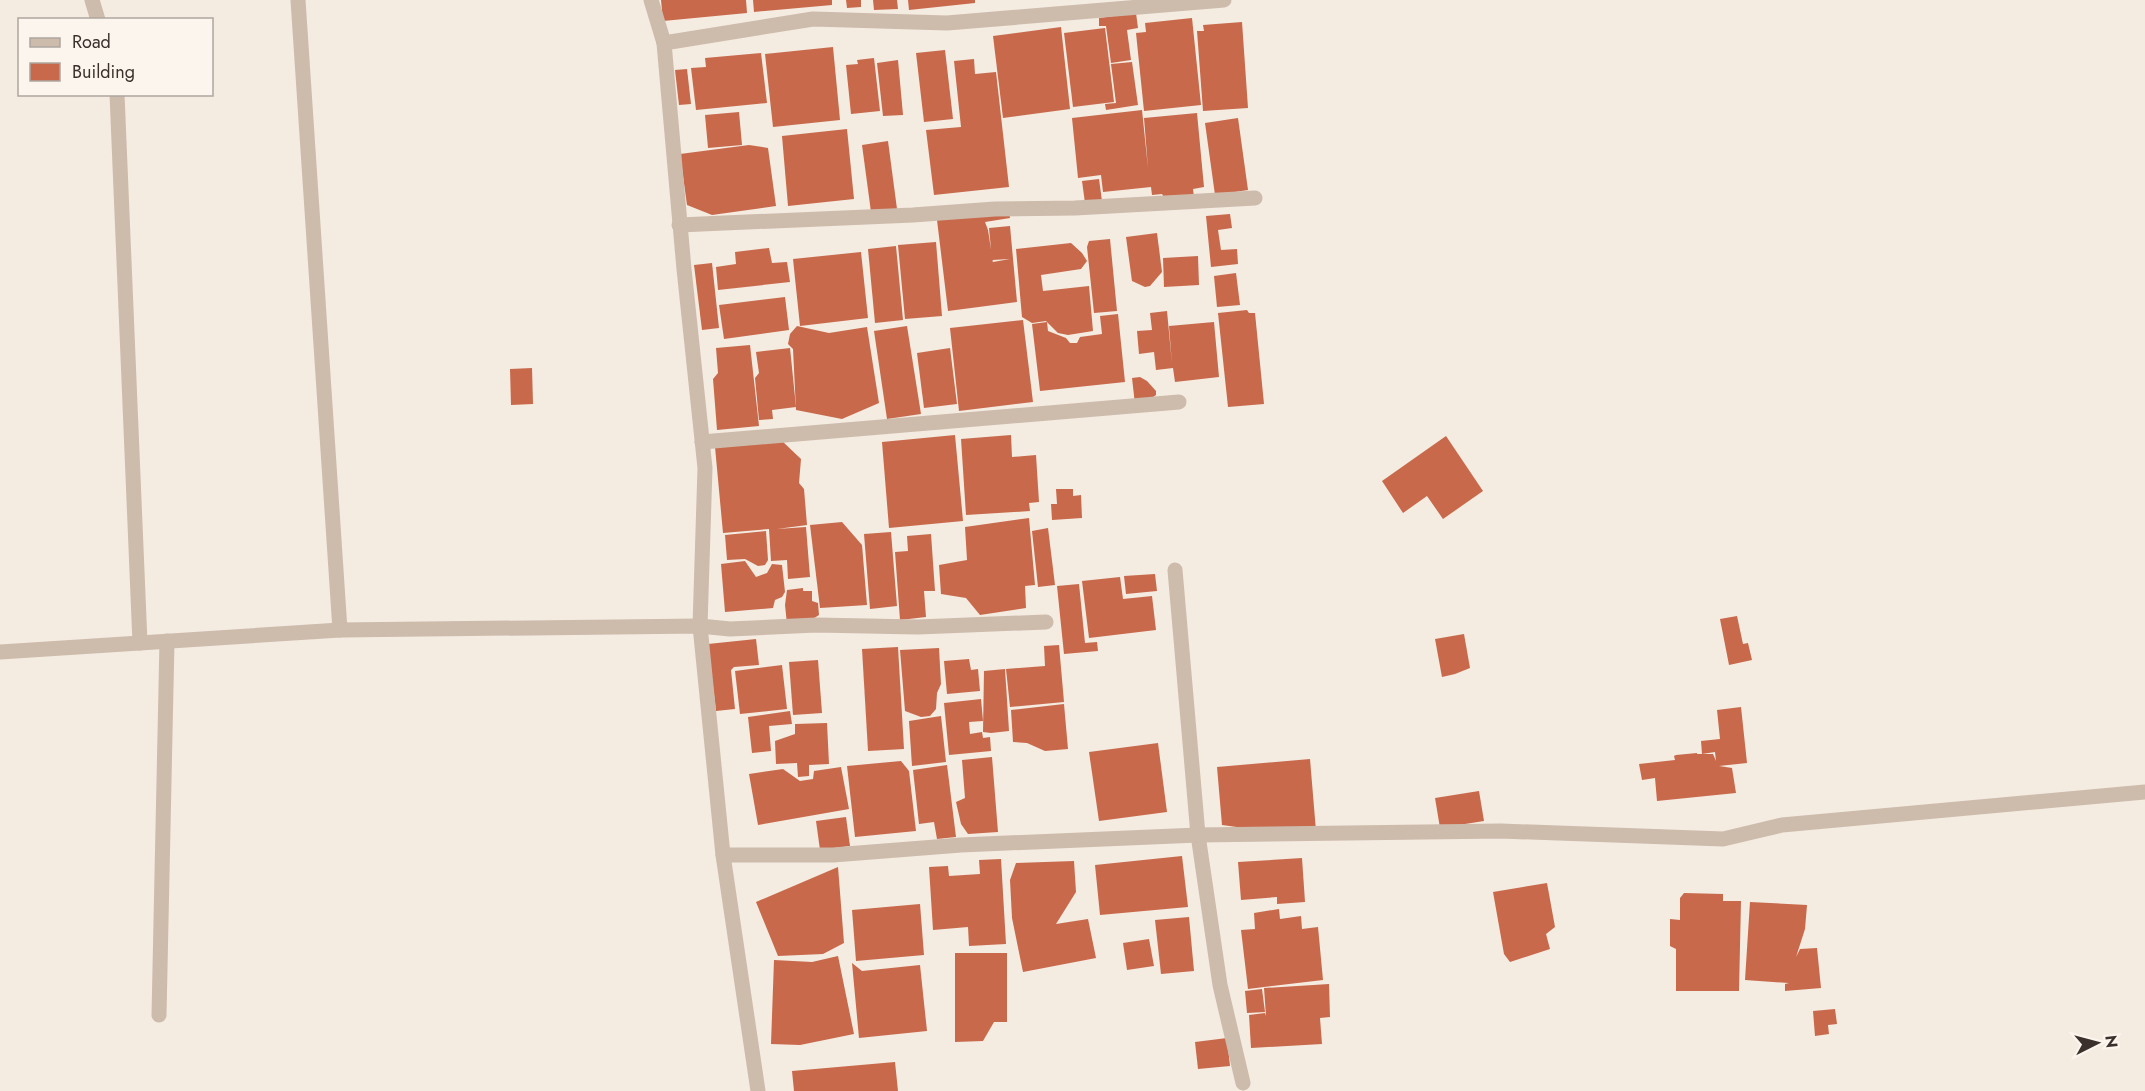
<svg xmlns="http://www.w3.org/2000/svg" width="2145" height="1091" viewBox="0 0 2145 1091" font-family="Jost,sans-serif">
  <rect width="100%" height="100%" fill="#f4ebe1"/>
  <g fill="#c8694b">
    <polygon points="661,0 746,0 747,13 663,21"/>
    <polygon points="753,0 832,0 832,5 754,12"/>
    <polygon points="846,0 861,0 861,7 847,8"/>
    <polygon points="873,0 897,0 898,9 874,10"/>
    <polygon points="908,0 975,0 975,3 909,10"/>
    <polygon points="1136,13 1138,28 1127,30 1131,60 1111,63 1106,26 1099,26 1099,18"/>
    <polygon points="1192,18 1201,105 1144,111 1136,33 1146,32 1145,23"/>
    <polygon points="1242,22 1248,108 1203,111 1197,31 1204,31 1203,25"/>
    <polygon points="1061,27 1070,109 1003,118 993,36"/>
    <polygon points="1105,28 1114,102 1073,107 1064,33"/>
    <polygon points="833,47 840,120 773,127 765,54"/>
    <polygon points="945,50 953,119 924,122 916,53"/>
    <polygon points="761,53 767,103 696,110 691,68 706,67 705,58"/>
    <polygon points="874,58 880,111 851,114 846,65 858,64 857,60"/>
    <polygon points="974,59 975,74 996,72 1009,187 934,195 926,130 961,127 954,61"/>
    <polygon points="898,60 903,115 883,116 877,63"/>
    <polygon points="1132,62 1138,105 1106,110 1105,104 1116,103 1111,64"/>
    <polygon points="687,69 691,104 679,105 675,70"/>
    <polygon points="1142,110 1148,168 1144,118 1197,113 1204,187 1193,189 1194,197 1165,199 1162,194 1152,195 1151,187 1103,192 1101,175 1078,178 1072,118"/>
    <polygon points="739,112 742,145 708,148 705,115"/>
    <polygon points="1238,118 1248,190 1215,195 1205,123"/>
    <polygon points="847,129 854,199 788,206 782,136"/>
    <polygon points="888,141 897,209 871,212 862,145"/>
    <polygon points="749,145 768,148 776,206 712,215 687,205 680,154"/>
    <polygon points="1099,179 1102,201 1085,203 1082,181"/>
    <polygon points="1009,211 1010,218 985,222 988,230 993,263 993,262 1010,259 992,260 989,228 1010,226 1017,302 948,311 937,220"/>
    <polygon points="1230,214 1232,228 1218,230 1221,250 1237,249 1238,264 1211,267 1206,216"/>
    <polygon points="1157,233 1162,272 1150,286 1145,287 1132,281 1126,237"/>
    <polygon points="1110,239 1117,311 1094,313 1087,247 1089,241"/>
    <polygon points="936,242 942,316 905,319 898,245"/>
    <polygon points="1071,243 1082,253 1087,261 1081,269 1041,275 1043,291 1089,286 1093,331 1068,335 1058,333 1046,321 1032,323 1022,317 1016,249"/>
    <polygon points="896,246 903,320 875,323 868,249"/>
    <polygon points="769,248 772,263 787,262 790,282 718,290 716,267 736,264 735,252"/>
    <polygon points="861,252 868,318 800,326 793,259"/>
    <polygon points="1198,256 1199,285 1164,287 1163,258"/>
    <polygon points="712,263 719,328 702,330 694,265"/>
    <polygon points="1236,273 1240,305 1217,307 1214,276"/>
    <polygon points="785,297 789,330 724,339 719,305"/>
    <polygon points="1247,310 1249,313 1255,313 1264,404 1228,407 1218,313"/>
    <polygon points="1167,311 1172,364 1169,326 1214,322 1219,377 1175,382 1173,368 1156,370 1154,352 1139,354 1137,331 1152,330 1150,313"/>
    <polygon points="1118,314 1125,382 1040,391 1032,324 1047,322 1048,331 1066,338 1070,343 1077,343 1080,337 1102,334 1100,316"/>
    <polygon points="1023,320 1033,402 959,411 950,328"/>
    <polygon points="797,326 829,333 867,327 879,403 842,419 796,410 793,349 788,344 790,334"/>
    <polygon points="907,326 921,414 887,419 874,331"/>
    <polygon points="750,345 759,426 717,430 713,379 718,373 716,348"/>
    <polygon points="790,348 796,407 772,410 773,419 759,420 755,378 759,373 756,352"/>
    <polygon points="950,348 957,404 924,408 917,353"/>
    <polygon points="532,368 533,404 511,405 510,369"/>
    <polygon points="1140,377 1147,381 1156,391 1156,395 1145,403 1135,404 1132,378"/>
    <polygon points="955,435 963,521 889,528 882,442"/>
    <polygon points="1011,435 1012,457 1036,455 1039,502 1029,503 1030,511 966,515 961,439"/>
    <polygon points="1446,436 1483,491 1443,519 1427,496 1403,513 1382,481"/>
    <polygon points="782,441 801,459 799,483 804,489 807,525 777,529 806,527 810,577 788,579 787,560 771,561 769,529 723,533 715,447"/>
    <polygon points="1056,489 1073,489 1073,496 1081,495 1082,518 1052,520 1051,504 1057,504"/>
    <polygon points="1029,518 1035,585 1025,586 1026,608 980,615 966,598 941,594 939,565 967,560 965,527"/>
    <polygon points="842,522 862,545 867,605 820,608 810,525"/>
    <polygon points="1048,528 1055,585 1038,587 1032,531"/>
    <polygon points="766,531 768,560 765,565 758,566 745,559 727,560 725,535"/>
    <polygon points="891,532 897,606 870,609 864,534"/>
    <polygon points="931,534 935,591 924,591 926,617 900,620 895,552 908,551 907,536"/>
    <polygon points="745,561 756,577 767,573 772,564 782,565 785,592 782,597 775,600 773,608 725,612 721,564"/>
    <polygon points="1155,574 1157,591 1126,594 1124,576"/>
    <polygon points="1120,577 1123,599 1152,596 1156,630 1089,638 1082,581"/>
    <polygon points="1079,584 1085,643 1097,642 1098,651 1064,654 1057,586"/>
    <polygon points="803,588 803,591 812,591 812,601 818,603 819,615 808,622 787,624 785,605 787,590"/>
    <polygon points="1737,616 1743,644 1748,643 1752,660 1729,665 1720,619"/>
    <polygon points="1464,634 1470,668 1455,674 1442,677 1435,639"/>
    <polygon points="756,639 759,665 734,667 731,670 735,709 716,711 708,644"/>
    <polygon points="1059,645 1064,702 1010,707 1006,669 1045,666 1044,646"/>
    <polygon points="898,647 904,749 868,751 862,649"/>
    <polygon points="939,648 941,684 937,693 936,709 930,716 921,717 905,711 900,650"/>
    <polygon points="969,659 971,670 978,669 980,691 947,694 944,661"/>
    <polygon points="818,660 822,713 793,715 789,662"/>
    <polygon points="782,665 787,709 740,714 735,671"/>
    <polygon points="1005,669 1009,731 991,733 983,732 984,671"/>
    <polygon points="981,699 983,721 969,722 970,734 982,732 983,738 990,737 991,751 949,755 944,703"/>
    <polygon points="1064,704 1068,749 1045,751 1027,743 1013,742 1011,710"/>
    <polygon points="1741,707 1747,763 1719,766 1732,768 1736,793 1657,801 1655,778 1642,780 1639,764 1675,760 1674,756 1676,755 1697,753 1697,754 1713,754 1716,761 1715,752 1702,754 1701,741 1720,739 1717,710"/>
    <polygon points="790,711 792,724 769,726 771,751 752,753 748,717"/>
    <polygon points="941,716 946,762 912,766 909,721"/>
    <polygon points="827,723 829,764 809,765 809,776 798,777 797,763 776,764 775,741 795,734 795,724"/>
    <polygon points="1158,743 1167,812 1099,821 1089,752"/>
    <polygon points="992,757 998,832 968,834 961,824 956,802 965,798 962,760"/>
    <polygon points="1310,759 1316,831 1282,833 1222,825 1217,767"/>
    <polygon points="901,761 909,771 916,831 855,837 847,766"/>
    <polygon points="947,765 956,837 937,839 934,822 919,824 913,770"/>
    <polygon points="841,767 849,809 758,825 749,774 783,769 800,781 813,779 814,771"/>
    <polygon points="1479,791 1484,821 1440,828 1435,798"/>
    <polygon points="846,817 850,846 820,850 816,821"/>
    <polygon points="1182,856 1188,907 1100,915 1095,865"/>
    <polygon points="1302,858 1305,902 1277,904 1277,897 1241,900 1238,862"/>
    <polygon points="1001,859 1006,944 969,946 968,927 933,930 929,867 948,866 949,876 980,874 979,860"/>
    <polygon points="1074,861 1076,892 1056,924 1088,919 1096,958 1023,972 1012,918 1010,880 1016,863"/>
    <polygon points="838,867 844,943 823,954 778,956 756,902"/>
    <polygon points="1547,883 1555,927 1546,934 1550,949 1510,962 1504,954 1493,892"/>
    <polygon points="1684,893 1723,894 1723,901 1741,901 1739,991 1676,991 1676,949 1670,946 1670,919 1680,920 1680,898"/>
    <polygon points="1750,902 1807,905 1805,929 1796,957 1800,949 1817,948 1821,988 1785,991 1785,984 1789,983 1745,980"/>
    <polygon points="920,904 924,955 856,961 852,910"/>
    <polygon points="1279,909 1280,919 1301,916 1302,929 1318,927 1323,980 1248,989 1241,930 1255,929 1254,913"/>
    <polygon points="1189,917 1194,971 1161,974 1155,920"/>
    <polygon points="1149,939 1154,966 1127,970 1123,943"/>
    <polygon points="955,953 1007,953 1007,1022 994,1022 983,1041 955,1042"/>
    <polygon points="838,956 854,1034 800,1045 771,1044 774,960 812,962"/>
    <polygon points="852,963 862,971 920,965 927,1031 859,1038"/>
    <polygon points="1329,984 1330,1017 1320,1018 1322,1044 1251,1048 1249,1015 1265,1013 1266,1016 1264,988"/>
    <polygon points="1262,989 1265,1012 1247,1013 1245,991"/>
    <polygon points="1835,1009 1837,1024 1828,1025 1829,1034 1815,1036 1813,1011"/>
    <polygon points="1227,1038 1230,1066 1198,1069 1195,1042"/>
    <polygon points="895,1062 898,1091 794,1091 792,1071"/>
  </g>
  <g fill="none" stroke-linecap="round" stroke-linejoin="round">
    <g stroke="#cdbbac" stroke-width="15">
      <polyline points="92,0 98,20"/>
      <polyline points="298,0 340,630"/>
      <polyline points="651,0 664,43 684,269 705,468 700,626 730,629 816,625 918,627 1046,622"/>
      <polyline points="664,43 813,19 947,23 1224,0"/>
      <polyline points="117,94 140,643"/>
      <polyline points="679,225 913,215 995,209 1075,208 1255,198"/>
      <polyline points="702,442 1179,402"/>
      <polyline points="1175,570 1198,835 1220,985 1243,1083"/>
      <polyline points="0,652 340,630 700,626 723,855 758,1091"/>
      <polyline points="723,855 833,855 961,845 1198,835 1501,831 1723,839 1782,825 2145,792"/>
      <polyline points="159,1015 167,641"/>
    </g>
  </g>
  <rect x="18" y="18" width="195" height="78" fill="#fbf5ee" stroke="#aea6a0" stroke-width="1.5"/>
  <rect x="30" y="38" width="30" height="9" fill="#cdbbac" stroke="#aea6a0" stroke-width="1.5"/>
  <text x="72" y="48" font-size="18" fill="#3b302b">Road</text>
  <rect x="30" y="63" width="30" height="18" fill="#c8694b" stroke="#aea6a0" stroke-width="1.5"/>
  <text x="72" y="78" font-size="18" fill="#3b302b">Building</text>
  <g transform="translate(2097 1043) rotate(84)" stroke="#fbf5ee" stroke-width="4.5" paint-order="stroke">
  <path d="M0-4.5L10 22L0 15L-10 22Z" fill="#3b302b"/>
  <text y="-9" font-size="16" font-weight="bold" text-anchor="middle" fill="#3b302b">N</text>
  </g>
</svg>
